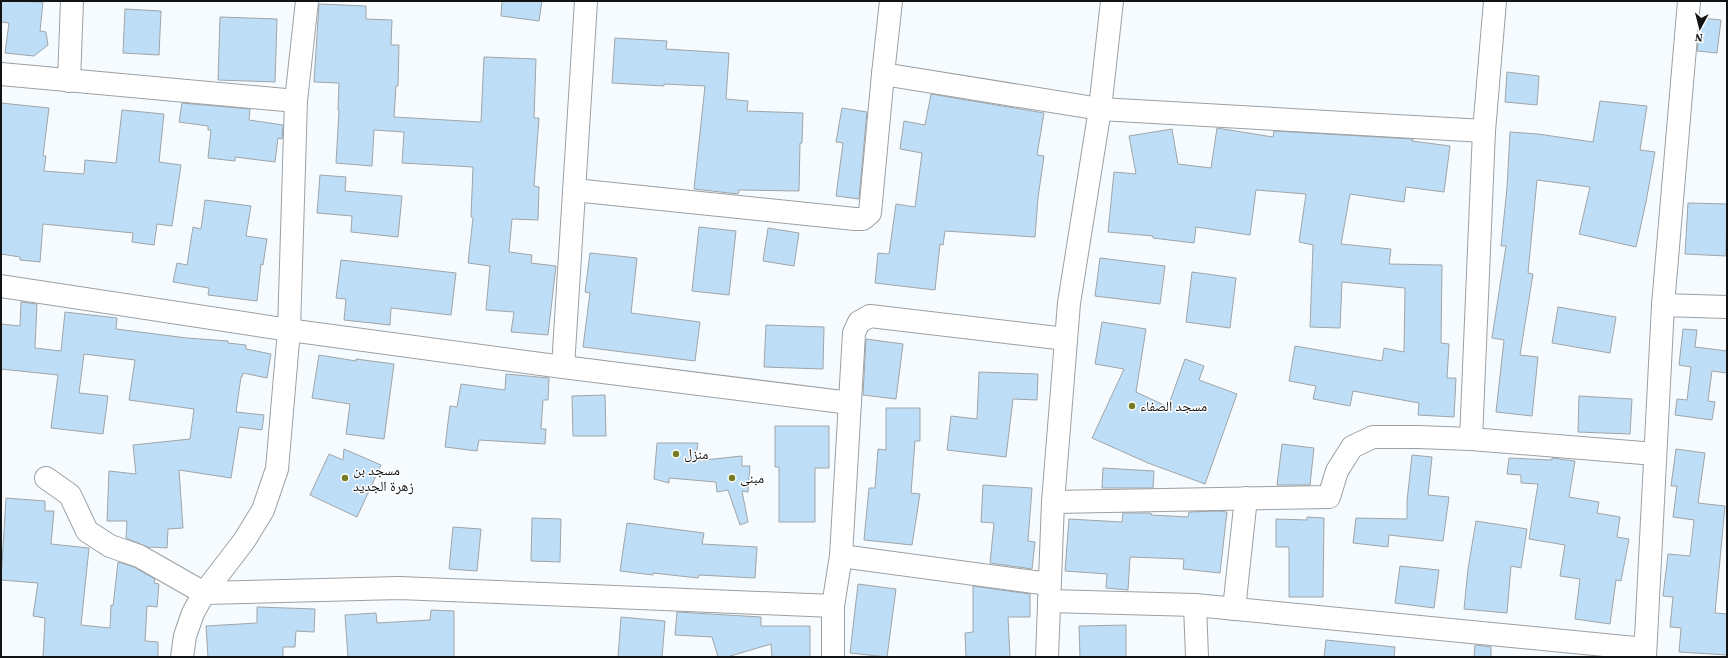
<svg xmlns="http://www.w3.org/2000/svg" width="1728" height="658" viewBox="0 0 1728 658" font-family="'Source Serif 4','Noto Naskh Arabic',serif">
  <rect width="100%" height="100%" fill="#f6fbff"/>
  <g fill="#bddef6" stroke="#a0a5a8">
    <polygon points="1,1 43,2 40,31 46,32 48,45 34,56 5,53 9,23 1,22"/>
    <polygon points="502,1 542,1 539,21 501,16"/>
    <polygon points="319,4 366,6 366,19 392,20 391,45 399,45 398,86 396,86 394,117 481,122 484,57 536,59 534,118 539,118 534,186 539,187 538,220 512,219 509,252 532,255 531,263 556,266 548,335 511,332 514,312 486,310 490,266 468,263 473,218 471,217 473,167 402,163 404,132 374,130 372,166 336,163 339,110 338,110 339,83 314,82"/>
    <polygon points="125,9 161,11 159,55 123,53"/>
    <polygon points="220,17 277,19 275,82 218,80"/>
    <polygon points="1701,18 1721,20 1717,53 1697,51"/>
    <polygon points="615,38 667,41 666,49 729,53 726,99 748,101 747,111 803,113 802,143 800,143 799,191 739,190 738,194 694,189 705,86 664,84 664,86 612,83"/>
    <polygon points="1507,72 1539,76 1537,105 1505,102"/>
    <polygon points="931,94 1044,113 1037,155 1044,156 1038,198 1035,237 945,231 943,245 940,244 935,290 875,283 878,253 889,254 896,204 915,207 922,153 900,149 904,121 925,125"/>
    <polygon points="1600,101 1647,106 1640,150 1655,152 1646,202 1636,247 1579,234 1590,187 1537,180 1528,273 1533,274 1520,355 1538,357 1532,416 1496,412 1504,340 1492,338 1506,246 1501,246 1507,188 1510,132 1538,134 1593,142"/>
    <polygon points="1,103 49,108 43,156 46,156 44,171 84,174 85,160 116,163 122,110 164,114 159,162 181,165 172,226 157,224 154,245 132,242 133,233 43,224 40,262 20,260 20,257 1,254"/>
    <polygon points="182,103 250,109 249,120 283,125 282,139 278,138 275,162 235,157 235,161 208,158 211,130 208,130 208,126 179,122"/>
    <polygon points="842,108 867,112 859,199 836,196 843,143 836,142"/>
    <polygon points="1217,128 1273,137 1274,131 1413,139 1412,141 1450,146 1444,192 1406,187 1404,202 1350,194 1341,244 1391,249 1389,264 1442,265 1441,343 1449,344 1447,378 1456,378 1454,417 1418,415 1419,403 1353,391 1350,406 1313,399 1316,386 1289,381 1295,346 1382,361 1384,348 1404,352 1405,288 1342,282 1340,328 1310,327 1313,245 1299,242 1306,194 1256,190 1250,235 1196,227 1194,243 1153,238 1153,236 1108,232 1114,172 1136,174 1129,136 1172,129 1178,164 1211,168"/>
    <polygon points="320,175 346,177 345,191 402,196 398,237 351,232 352,216 317,213"/>
    <polygon points="205,200 251,206 246,236 267,239 263,265 261,264 257,301 208,295 209,288 173,282 177,263 187,265 193,227 201,229"/>
    <polygon points="1688,203 1727,204 1726,256 1685,254"/>
    <polygon points="699,227 736,231 729,295 692,291"/>
    <polygon points="768,228 799,233 794,266 763,261"/>
    <polygon points="590,253 637,258 631,313 700,322 695,361 583,347 590,293 585,292"/>
    <polygon points="1100,258 1165,266 1160,304 1095,296"/>
    <polygon points="341,260 456,273 451,315 391,308 390,325 344,320 346,299 336,298"/>
    <polygon points="1192,272 1236,278 1230,328 1186,322"/>
    <polygon points="21,302 37,304 35,348 61,351 65,312 117,318 116,329 187,338 228,341 228,343 246,345 246,349 271,354 267,378 243,373 242,377 241,377 236,412 264,415 262,430 239,427 231,478 179,470 183,528 168,529 167,548 151,547 150,548 126,538 127,521 107,521 109,471 136,474 133,445 190,439 194,409 129,400 135,360 84,354 79,393 108,396 103,434 51,428 58,375 1,369 1,324 20,326"/>
    <polygon points="1558,307 1616,317 1610,353 1552,343"/>
    <polygon points="1102,322 1146,329 1136,392 1168,407 1185,359 1204,366 1199,380 1237,394 1205,484 1148,463 1092,438 1124,369 1095,364"/>
    <polygon points="766,325 824,327 823,369 764,367"/>
    <polygon points="1683,329 1697,330 1695,347 1727,351 1727,373 1712,371 1708,401 1715,402 1712,420 1675,415 1677,399 1687,400 1691,367 1679,365"/>
    <polygon points="866,339 903,344 896,399 863,395"/>
    <polygon points="319,355 356,361 356,359 394,364 384,439 346,434 350,404 312,398"/>
    <polygon points="979,372 1038,374 1037,400 1013,399 1006,457 947,450 951,416 977,419"/>
    <polygon points="506,374 549,378 548,400 543,400 541,429 546,429 545,444 479,440 477,451 445,447 450,406 457,407 461,384 505,390"/>
    <polygon points="605,395 606,436 573,436 572,396"/>
    <polygon points="1579,396 1632,399 1630,434 1578,432"/>
    <polygon points="886,408 920,408 920,441 915,441 911,493 920,494 912,545 864,540 869,488 875,488 878,449 886,450"/>
    <polygon points="775,426 829,426 829,468 815,468 815,522 779,522 779,467 775,467"/>
    <polygon points="657,443 698,443 695,461 742,456 742,466 750,466 748,492 742,491 748,522 740,525 728,490 717,492 716,482 669,478 669,483 654,479"/>
    <polygon points="1282,444 1314,448 1310,485 1277,485"/>
    <polygon points="344,449 381,465 357,517 310,495 329,454 343,460"/>
    <polygon points="1676,449 1705,453 1698,503 1725,506 1715,613 1727,614 1727,655 1679,652 1681,628 1670,627 1673,597 1663,596 1668,554 1690,556 1694,520 1673,517 1677,486 1671,486"/>
    <polygon points="1412,455 1432,457 1428,495 1449,497 1443,541 1389,535 1388,547 1353,543 1356,518 1407,519 1407,501"/>
    <polygon points="1509,458 1552,460 1552,458 1575,461 1569,497 1599,502 1597,513 1620,517 1617,537 1629,539 1621,581 1616,580 1610,624 1575,619 1580,579 1560,576 1565,545 1529,539 1538,484 1521,483 1521,475 1507,474"/>
    <polygon points="1103,468 1154,471 1153,488 1102,488"/>
    <polygon points="983,485 1032,488 1028,541 1035,542 1032,569 990,563 994,523 981,522"/>
    <polygon points="6,498 45,501 45,511 54,511 51,544 89,548 81,625 110,628 111,605 113,606 118,562 134,567 155,579 154,583 159,584 157,607 147,606 145,641 158,642 158,657 43,657 45,618 33,616 38,583 1,580"/>
    <polygon points="1219,511 1227,512 1220,573 1183,569 1184,559 1130,557 1128,590 1106,588 1107,574 1065,571 1069,519 1122,522 1123,513 1151,513 1151,515 1188,517 1189,512"/>
    <polygon points="1307,517 1324,518 1323,597 1289,597 1289,547 1276,547 1276,519 1307,520"/>
    <polygon points="532,518 561,519 560,562 531,561"/>
    <polygon points="1476,521 1527,529 1521,568 1511,566 1507,613 1464,609 1468,569"/>
    <polygon points="627,523 704,533 702,544 757,547 755,578 699,575 698,578 653,573 653,575 620,571"/>
    <polygon points="453,527 481,529 477,571 449,569"/>
    <polygon points="1400,566 1439,570 1434,608 1395,603"/>
    <polygon points="858,584 896,589 887,657 850,653"/>
    <polygon points="973,586 1030,594 1030,617 1008,617 1010,657 966,657 965,633 973,632"/>
    <polygon points="257,607 315,609 314,632 296,631 295,647 283,647 283,657 208,657 206,626 257,623"/>
    <polygon points="431,610 454,611 454,657 348,657 345,615 376,613 377,623 430,620"/>
    <polygon points="677,612 761,617 761,626 810,626 810,657 772,657 771,644 727,657 718,657 712,637 675,635"/>
    <polygon points="621,617 665,621 662,657 618,657"/>
    <polygon points="1126,625 1126,657 1080,657 1079,626"/>
    <polygon points="1326,640 1395,647 1394,657 1324,657"/>
    <polygon points="1475,645 1491,647 1491,657 1474,657"/>
  </g>
  <g fill="none" stroke-linecap="round" stroke-linejoin="round">
    <defs>
      <g id="minor">
        <polyline points="891,1 883,74 1100,109 1484,131"/>
        <polyline points="1,74 296,101"/>
        <polyline points="69,81 72,1"/>
        <polyline points="574,190 855,219 863,219 870,213 883,74"/>
        <polyline points="1,286 289,330 563,367 586,1"/>
        <polyline points="1663,305 1689,1"/>
        <polyline points="563,367 850,403"/>
        <polyline points="1471,439 1484,131 1495,1"/>
        <polyline points="46,478 70,495 87,531 110,546 139,556 204,593 399,588 833,606 841,556 1049,584"/>
        <polyline points="1053,502 1329,497 1337,471 1352,447 1373,437 1418,437 1471,439 1655,454"/>
        <polyline points="841,556 854,333 859,322 870,316 1066,339"/>
        <polyline points="1049,601 1195,605 1645,649"/>
        <polyline points="1195,605 1197,657"/>
        <polyline points="1234,609 1246,498"/>
        <polyline points="182,657 185,636 193,613 204,593 244,541 263,510 277,469 289,330 296,101 307,1"/>
        <polyline points="833,657 833,606"/>
        <polyline points="1047,657 1053,502 1069,303 1100,109 1112,1"/>
        <polyline points="1645,657 1663,305 1727,307"/>
      </g>
    </defs>
    <use href="#minor" stroke="#9ca0a3" stroke-width="24"/>
    <use href="#minor" stroke="#fff" stroke-width="22"/>
  </g>
  <g fill="#767b25" stroke="#fff" stroke-width="1.5">
    <circle cx="1132" cy="406" r="4"/>
    <circle cx="676" cy="454" r="4"/>
    <circle cx="345" cy="478" r="4"/>
    <circle cx="732" cy="478" r="4"/>
  </g>
  <g text-anchor="middle" dominant-baseline="central" stroke-width="3" stroke-linejoin="round" paint-order="stroke">
    <g font-size="14" fill="#121314" stroke="#fff" text-anchor="start">
      <text x="1140" y="406">مسجد الصفاء</text>
      <text x="684" y="454">منزل</text>
      <text x="353" y="470">مسجد بن<tspan x="353" dy="16">زهرة الجديد</tspan></text>
      <text x="740" y="478">مبنى</text>
    </g>
  </g>
  <rect width="1728" height="658" fill="none" stroke="#121314" stroke-width="4"/>
  <g transform="translate(1700 28) rotate(187)" stroke="#ffffff" stroke-width="3" paint-order="stroke">
  <path d="M0-3L7 15L0 10L-7 15Z" fill="#121314"/>
  <text y="-6" font-size="11" font-weight="bold" text-anchor="middle" fill="#121314">N</text>
  </g>
</svg>
